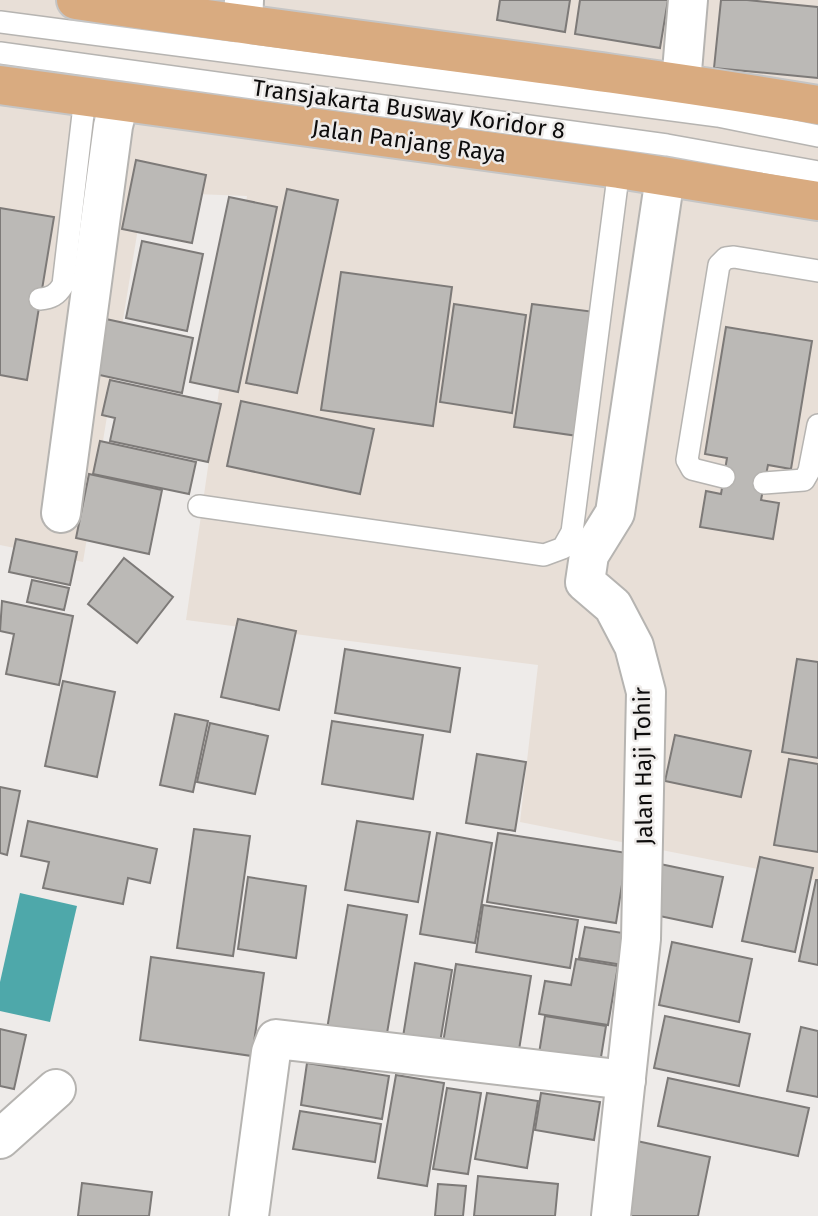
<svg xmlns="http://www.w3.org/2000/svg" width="818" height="1216" viewBox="0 0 818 1216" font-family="'Fira Sans',sans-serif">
  <rect width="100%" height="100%" fill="#eeebe9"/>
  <polygon fill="#e8dfd7" points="0,0 818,0 818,881 520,822 538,665 186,620 247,196 144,192 83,562 0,545"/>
  <polygon fill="#4ea8aa" points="20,893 77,906 50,1022 0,1011 0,982"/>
  <g fill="#bbb9b6" stroke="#7d7a78" stroke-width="2">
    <polygon points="500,0 570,0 565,32 497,20"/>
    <polygon points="580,0 668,0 660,48 575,34"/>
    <polygon points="721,0 747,0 818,7 818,78 714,68"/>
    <polygon points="136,160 206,175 192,243 122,229"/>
    <polygon points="287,189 338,200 297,393 246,383"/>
    <polygon points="229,197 277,207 238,392 190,382"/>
    <polygon points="0,208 54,217 27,380 0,375"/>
    <polygon points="142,241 203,254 187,331 126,318"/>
    <polygon points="341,272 452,287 433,426 321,410"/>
    <polygon points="454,304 526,315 512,413 440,402"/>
    <polygon points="532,304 595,312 578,436 514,427"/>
    <polygon points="106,319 193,338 182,393 95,374"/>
    <polygon points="726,327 812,341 791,469 768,465 761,500 779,503 773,539 700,527 706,491 721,494 727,458 705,454"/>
    <polygon points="110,380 221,404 208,462 110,441 115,418 102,415"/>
    <polygon points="241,401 374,429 360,494 227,466"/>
    <polygon points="100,441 196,462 189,494 93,474"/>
    <polygon points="89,474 162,490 149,554 76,538"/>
    <polygon points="16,539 77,552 70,585 9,572"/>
    <polygon points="124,558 173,597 137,643 88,604"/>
    <polygon points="32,580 69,588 64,610 27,602"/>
    <polygon points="2,601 73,616 59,685 6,674 14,634 0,631"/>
    <polygon points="238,619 296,631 279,710 221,697"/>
    <polygon points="345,649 460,668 450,732 335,713"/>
    <polygon points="797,659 818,662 818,758 782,752"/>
    <polygon points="63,681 115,692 97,777 45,766"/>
    <polygon points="175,714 208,721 193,792 160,785"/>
    <polygon points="332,721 423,735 413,799 322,784"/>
    <polygon points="210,723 268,736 255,794 197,782"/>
    <polygon points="675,735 751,751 741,797 665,781"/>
    <polygon points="477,754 526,762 515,831 466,823"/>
    <polygon points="789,759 818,764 818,852 774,845"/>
    <polygon points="0,787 20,791 7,855 0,853"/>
    <polygon points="28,821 157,849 150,883 128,878 123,904 43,888 49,862 21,856"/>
    <polygon points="357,821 430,832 418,902 345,890"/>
    <polygon points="194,829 250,836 233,956 177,948"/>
    <polygon points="437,833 492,843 475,943 420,934"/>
    <polygon points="498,833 627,853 616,923 487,902"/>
    <polygon points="760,857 813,868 795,952 742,941"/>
    <polygon points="660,864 723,877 712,927 650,914"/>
    <polygon points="248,877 306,886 296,958 238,949"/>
    <polygon points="816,880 818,880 818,965 799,961"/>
    <polygon points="348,905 407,915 385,1045 326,1035"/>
    <polygon points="483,905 578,920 570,968 476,952"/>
    <polygon points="585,927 629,934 623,965 579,958"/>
    <polygon points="672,942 752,959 739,1022 659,1005"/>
    <polygon points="151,957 264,973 252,1056 140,1040"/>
    <polygon points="576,959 618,966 608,1025 539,1014 545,981 571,985"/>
    <polygon points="415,963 452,970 438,1055 401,1049"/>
    <polygon points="456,964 531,976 517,1062 442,1049"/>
    <polygon points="545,1016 606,1026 598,1076 537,1066"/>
    <polygon points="665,1016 750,1034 739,1086 654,1068"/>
    <polygon points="801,1027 818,1031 818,1097 787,1091"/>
    <polygon points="0,1029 26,1035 14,1089 0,1086"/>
    <polygon points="307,1063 389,1076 382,1119 301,1105"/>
    <polygon points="396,1075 444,1083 427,1186 378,1178"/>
    <polygon points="668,1078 809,1108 798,1156 658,1126"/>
    <polygon points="447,1088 481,1093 468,1174 433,1169"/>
    <polygon points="487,1093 538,1101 527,1168 475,1159"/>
    <polygon points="541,1093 600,1102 594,1140 535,1130"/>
    <polygon points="300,1111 381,1124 375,1162 293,1149"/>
    <polygon points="637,1141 710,1157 698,1216 621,1216"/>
    <polygon points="478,1176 558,1184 555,1216 474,1216"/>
    <polygon points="82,1183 152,1192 149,1216 78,1216"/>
    <polygon points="438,1184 466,1186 463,1216 435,1216"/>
  </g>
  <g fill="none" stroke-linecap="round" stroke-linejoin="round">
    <defs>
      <g id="lane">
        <polyline points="0,22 718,116 818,136"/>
        <polyline points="0,53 667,145 818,172"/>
        <path d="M40,299C51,298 57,295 63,285L85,97"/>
        <polyline points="724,477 692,469 687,460 719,265 726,258 734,257 818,271"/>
        <polyline points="764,483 804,480 809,471 818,425"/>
        <polyline points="199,506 544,555 563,548 572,532 619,169"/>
      </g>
      <g id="street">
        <polyline points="243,25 244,0"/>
        <polyline points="681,83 688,0"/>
        <polyline points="61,513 113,126 119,102"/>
        <polyline points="0,1139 56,1089"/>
        <polyline points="249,1216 271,1052 276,1039 626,1080"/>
        <polyline points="611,1216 641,939 646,692 634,646 613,606 585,582 589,555 615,513 665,177"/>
      </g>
      <g id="primary">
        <path d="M76,0C323,38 572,64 818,105"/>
        <polyline points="0,85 619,169 818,201"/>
      </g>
    </defs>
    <use href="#lane" stroke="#b6b4b1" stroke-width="24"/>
    <use href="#street" stroke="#b6b4b1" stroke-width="42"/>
    <use href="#primary" stroke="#c5c5c5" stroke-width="42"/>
    <use href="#lane" stroke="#fff" stroke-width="21"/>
    <use href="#street" stroke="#fff" stroke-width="38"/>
    <use href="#primary" stroke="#d9ab80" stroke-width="38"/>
  </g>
  <g text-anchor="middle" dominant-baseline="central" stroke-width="5" stroke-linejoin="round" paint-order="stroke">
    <g font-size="23" fill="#0d0c0c" stroke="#eeebe9">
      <text transform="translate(409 109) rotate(8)">Transjakarta Busway Koridor 8</text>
      <text transform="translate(409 141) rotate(8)">Jalan Panjang Raya</text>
      <text transform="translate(643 766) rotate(-91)">Jalan Haji Tohir</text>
    </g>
  </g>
</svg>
